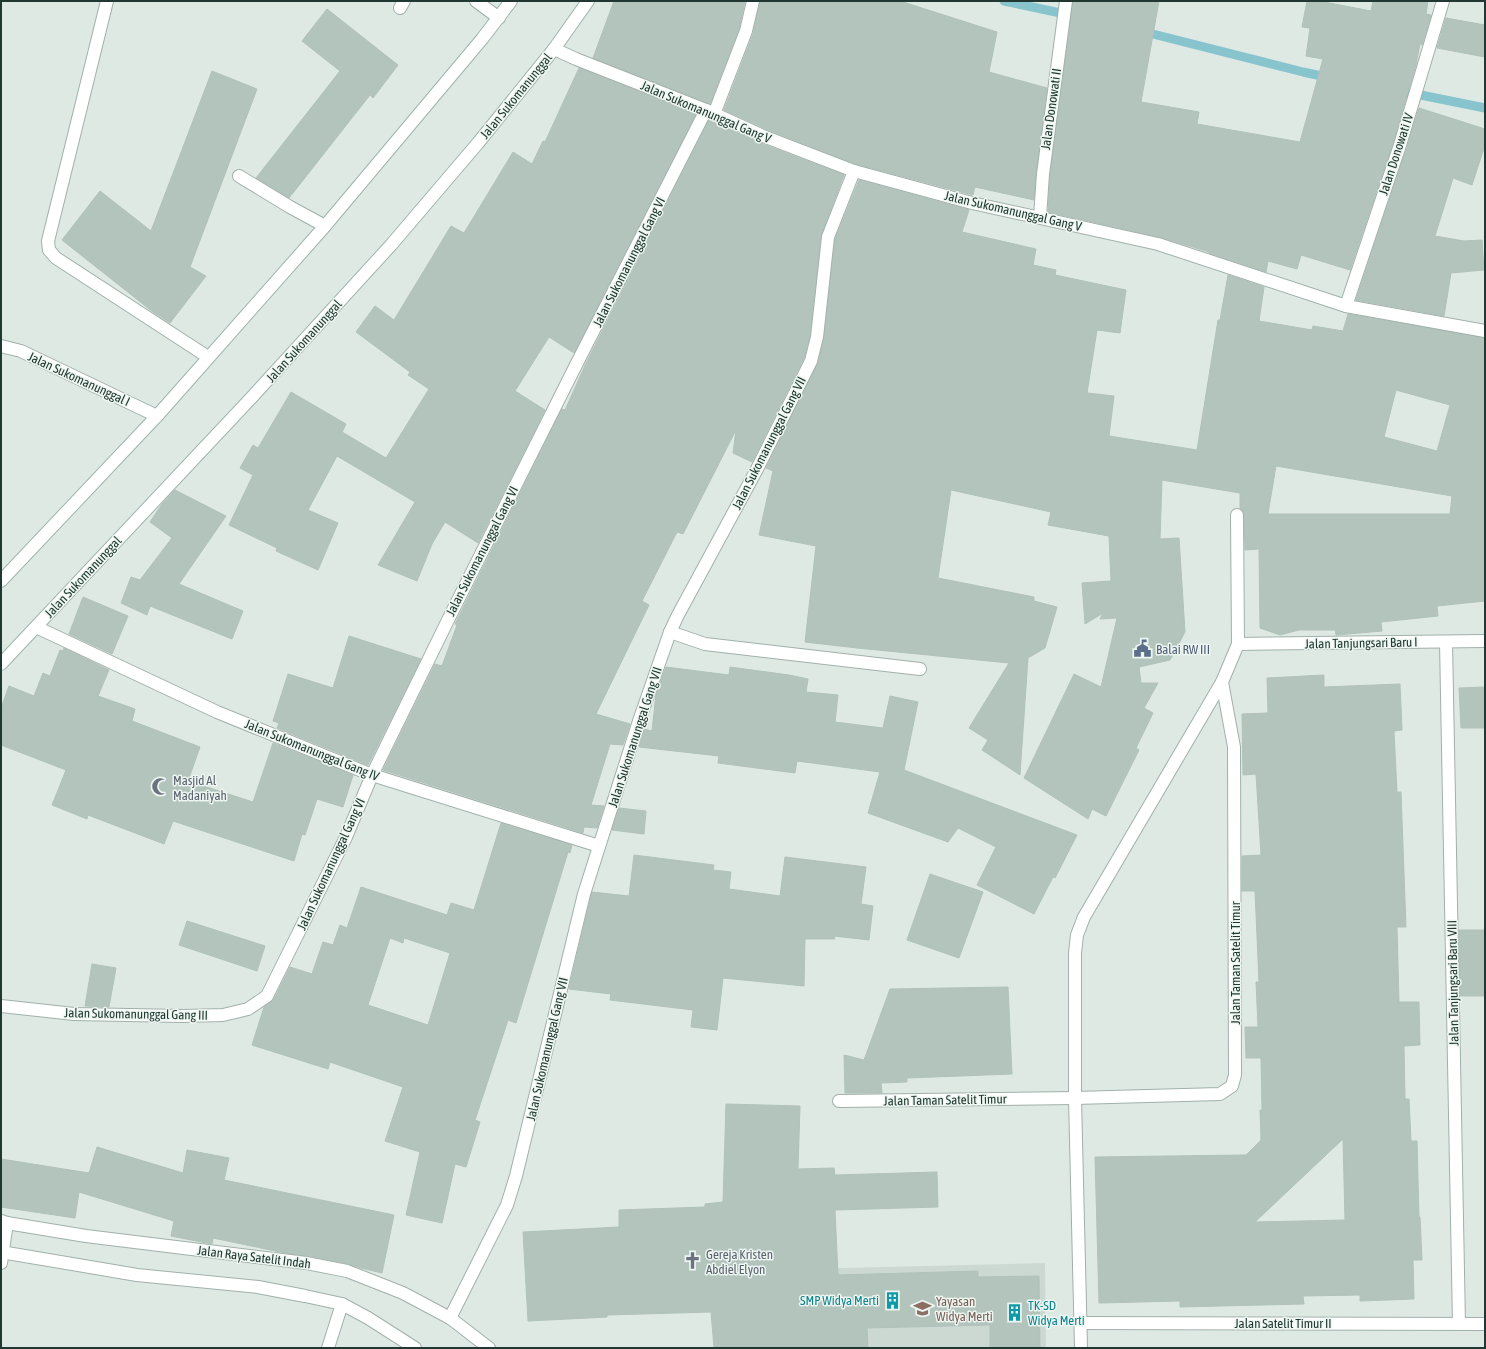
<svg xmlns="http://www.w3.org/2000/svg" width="1486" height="1349" viewBox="0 0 1486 1349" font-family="'Asap Condensed',sans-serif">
  <rect width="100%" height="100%" fill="#dee9e4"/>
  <polygon fill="#ccd9d3" points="1045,1263 1046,1348 802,1348 800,1269"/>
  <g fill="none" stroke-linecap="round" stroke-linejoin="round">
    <g stroke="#87c4cd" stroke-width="9">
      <polyline points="1004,1 1070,15"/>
      <polyline points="1141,31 1303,72 1331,78"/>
      <polyline points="1396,90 1485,108"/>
    </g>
  </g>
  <g fill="#b3c4bd" stroke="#b1c2ba" fill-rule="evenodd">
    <polygon points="614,1 745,1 739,29 710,104 593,58"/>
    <polygon points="760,1 900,1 997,32 989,72 1047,88 1036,173 1034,200 975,187 973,195 856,164 766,129 724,110 753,34"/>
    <polygon points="1073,1 1159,1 1141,102 1199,112 1197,124 1300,142 1323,59 1306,56 1310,28 1302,27 1307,1 1319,1 1371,11 1373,1 1428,1 1426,14 1431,15 1422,45 1420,44 1416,65 1393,143 1350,270 1301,255 1297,269 1268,261 1266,272 1209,253 1209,252 1160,237 1048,212 1050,175"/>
    <polygon points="327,9 398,65 373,98 370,95 289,198 256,178 340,71 302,41"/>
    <polygon points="1446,18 1485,25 1485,57 1437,48"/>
    <polygon points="579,68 696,114 574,353 549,337 515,391 545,410 478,543 445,522 432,544 417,581 378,565 415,502 337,456 308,510 338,523 318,570 276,551 277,548 229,525 253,475 240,468 253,445 258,448 291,392 346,424 342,432 386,458 429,389 408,375 410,372 356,332 375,306 394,320 451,226 464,233 513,152 532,164 543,141 545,142"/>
    <polygon points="212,71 257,89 190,267 206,276 170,323 153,312 62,240 100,191 151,231"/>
    <polygon points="1419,108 1485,129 1485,145 1472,185 1453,178 1435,236 1464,241 1482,240 1484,270 1451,273 1444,316 1356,300 1407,147"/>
    <polygon points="709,120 760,143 844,175 821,236 810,336 804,358 752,462 733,453 736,430 683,534 677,532 642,601 649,605 596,714 630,724 623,745 610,744 591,805 604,806 597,828 584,827 583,833 383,770 435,664 442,666 457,625 455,624 562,409 565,410 587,361"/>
    <path d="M859,180L969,210L962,232L1036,249L1033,265L1056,270L1055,275L1126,290L1120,333L1097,330L1087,393L1114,396L1109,436L1197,450L1218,320H1220L1228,275L1264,287L1259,321L1312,330L1313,326L1343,331L1348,314L1485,338V601L1437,606L1438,616L1381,622L1382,631L1336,635L1335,630H1299L1280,635L1260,628L1259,549L1245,550L1244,515L1243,511L1240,508V493L1162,480L1160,539L1179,538L1185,632L1170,660L1139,667L1141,683H1158L1144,708L1153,713L1136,748L1139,750L1106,816L1092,809L1088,819L1024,778L1074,674L1101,687L1117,618L1100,619L1103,613L1085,624L1082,583L1111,581L1109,536L1048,525L1051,512L951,490L938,578L1034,597V601L1057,607L1045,648L1028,658L1020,775L982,750L988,740L969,728L1009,663L857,648L805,642L816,546L759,535L773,471L766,468L818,363L824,338L835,239ZM1396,390L1450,405L1437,451L1384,437ZM1276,466L1452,496L1450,514H1268Z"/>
    <polygon points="175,490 226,516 179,584 243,611 232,639 150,606 147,615 121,603 131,577 140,580 172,538 150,522 162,504"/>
    <polygon points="83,597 128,616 112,654 69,634"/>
    <polygon points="349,636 421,659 368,765 277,728 279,723 273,721 288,674 333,688"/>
    <polygon points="64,648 109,670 98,696 135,709 132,721 200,747 188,781 253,802 273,743 353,775 343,807 317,799 305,835 302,834 294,861 173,821 164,844 88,815 87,819 52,805 66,770 1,745 1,708 9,686 34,696 43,673 50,676 60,650 63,651"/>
    <polygon points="666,667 729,675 730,667 789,675 808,679 806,692 838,695 835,722 883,728 890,696 918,702 904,770 1077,835 1055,878 1053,877 1034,914 977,885 996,847 958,828 948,842 868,813 880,772 797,761 795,773 718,763 719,756 639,747 644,729 652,731 656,694"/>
    <path d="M1324,675V687L1400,684L1402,730L1394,731L1397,792H1401L1406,927H1397L1399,1002H1419L1420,1045L1404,1046L1405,1099H1409L1411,1141H1417L1419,1217H1420L1422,1260H1413L1414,1299L1360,1301V1295L1303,1296L1304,1304L1180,1307V1301L1099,1303L1095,1157L1246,1155L1261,1140L1260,1110H1262L1261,1058H1246L1245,1027H1258L1256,982H1259L1255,891H1242V856L1261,855L1256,774L1243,775L1242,714L1268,713L1267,678ZM1343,1139L1345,1220L1255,1222Z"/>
    <polygon points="1485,687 1485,728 1461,728 1459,688"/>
    <polygon points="619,808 646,811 644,834 612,830"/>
    <path d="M501,823L572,845L570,853L568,852L516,1023L508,1020L475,1120L480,1122L466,1167L455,1164L442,1223L406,1215L420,1152L385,1141L403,1087L330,1062L328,1069L252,1045L264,1007L274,999L290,967L312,974L323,942L333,945L340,925L347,928L361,887L447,915L451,903L474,910ZM390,938L403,943L404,938L450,953L428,1025L368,1005Z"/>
    <polygon points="634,855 714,865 713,870 731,872 729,889 780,896 785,857 866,867 861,904 873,906 869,940 834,936 835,939 805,939 804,986 723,978 717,1030 691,1027 693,1010 610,1000 611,994 569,989 592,892 629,896"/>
    <polygon points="930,874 983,892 959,958 907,940"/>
    <polygon points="187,921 265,946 257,971 179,945"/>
    <polygon points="1459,930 1485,930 1485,996 1460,996"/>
    <polygon points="92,964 116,968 109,1007 85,1006"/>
    <polygon points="1008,987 1012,1074 907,1078 907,1082 881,1083 882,1093 845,1093 844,1055 864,1060 890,989"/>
    <polygon points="726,1104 800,1106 798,1169 834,1168 835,1175 937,1172 938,1207 835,1210 838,1275 978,1271 978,1277 1039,1276 1040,1348 990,1348 990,1325 867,1328 868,1348 714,1348 711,1312 607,1315 607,1317 528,1321 523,1232 619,1227 619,1210 705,1207 705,1204 723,1202"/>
    <polygon points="97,1147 183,1173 187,1150 229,1158 224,1180 394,1215 382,1273 361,1268 348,1264 285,1253 213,1238 212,1244 171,1236 174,1221 79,1192 75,1218 1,1207 1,1159 89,1173"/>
  </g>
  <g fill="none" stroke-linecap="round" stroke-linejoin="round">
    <defs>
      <g id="service">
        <polyline points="476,1 499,18"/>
        <polyline points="400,8 404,1"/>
        <polyline points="239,176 290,207 325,226"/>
        <polyline points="1,346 21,351 157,416"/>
        <polyline points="670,632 705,644 920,669"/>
      </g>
      <g id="minor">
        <polyline points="107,1 48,241 49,250 56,258 208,357"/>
        <polyline points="554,49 576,59 706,110 763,136 854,171 972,203 1158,244 1346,306 1485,331"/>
        <polyline points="714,114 746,31 753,1"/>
        <polyline points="1040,217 1043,174 1066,1"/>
        <polyline points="1346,306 1400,145 1443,1"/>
        <polyline points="36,627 217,712 372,775 599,846"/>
        <polyline points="1446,642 1459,1324"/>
        <polyline points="1238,644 1485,641"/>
        <polyline points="1,1006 74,1014 183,1016 223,1015 248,1009 267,996 346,837 372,775 449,618 577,363 706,110"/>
        <polyline points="839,1101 1075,1098 1220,1094 1232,1086 1235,1075 1234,747 1222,682"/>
        <polyline points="1,1263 7,1223"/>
        <polyline points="450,1318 507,1205 516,1176 584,894 639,721 670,632 678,615 756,471 811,361 817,337 828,237 854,171"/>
        <polyline points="1080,1323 1485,1324"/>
        <polyline points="328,1348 342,1304"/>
        <polyline points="1081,1348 1075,1098 1075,953 1077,935 1084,917 1222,682 1238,644 1237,515"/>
      </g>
      <g id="tertiary">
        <polyline points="1,1221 7,1223 86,1236 306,1263 347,1271 403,1293 450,1318 489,1348"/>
        <polyline points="1,1252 137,1275 258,1287 305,1296 342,1304 368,1318 415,1348"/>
      </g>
      <g id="secondary">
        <polyline points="1,581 157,416 325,226 482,39 511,1"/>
        <polyline points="1,664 253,396 391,245 478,143 554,49 588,1"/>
      </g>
    </defs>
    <use href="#service" stroke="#a1b0ab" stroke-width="14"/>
    <use href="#minor" stroke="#a1b0ab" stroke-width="14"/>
    <use href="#tertiary" stroke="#a1b0ab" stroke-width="14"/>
    <use href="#secondary" stroke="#9eb4ab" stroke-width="14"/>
    <use href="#service" stroke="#fff" stroke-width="12"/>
    <use href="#minor" stroke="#fff" stroke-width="12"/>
    <use href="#tertiary" stroke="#fff" stroke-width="12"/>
    <use href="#secondary" stroke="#fff" stroke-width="12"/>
  </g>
  <defs>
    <symbol id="civic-bare" viewBox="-9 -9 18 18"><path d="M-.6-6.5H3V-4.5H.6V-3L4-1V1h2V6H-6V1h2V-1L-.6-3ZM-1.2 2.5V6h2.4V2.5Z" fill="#5c6f8a" stroke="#eef6f2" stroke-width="2.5" paint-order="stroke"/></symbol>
    <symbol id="mosque-bare" viewBox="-9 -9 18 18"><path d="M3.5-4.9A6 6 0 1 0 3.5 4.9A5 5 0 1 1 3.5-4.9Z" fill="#6b7280" stroke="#eef6f2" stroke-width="2.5" paint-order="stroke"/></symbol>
    <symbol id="church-bare" viewBox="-9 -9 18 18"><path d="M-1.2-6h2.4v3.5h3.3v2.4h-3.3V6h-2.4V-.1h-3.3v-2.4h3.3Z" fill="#6b7280" stroke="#eef6f2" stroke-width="2.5" paint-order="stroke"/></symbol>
    <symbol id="building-bare" viewBox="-9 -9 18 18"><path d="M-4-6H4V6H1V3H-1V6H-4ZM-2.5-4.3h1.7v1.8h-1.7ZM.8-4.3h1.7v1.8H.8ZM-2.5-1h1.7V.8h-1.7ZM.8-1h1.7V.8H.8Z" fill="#0f9aa8" stroke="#eef6f2" stroke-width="2.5" paint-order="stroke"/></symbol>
    <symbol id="school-bare" viewBox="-9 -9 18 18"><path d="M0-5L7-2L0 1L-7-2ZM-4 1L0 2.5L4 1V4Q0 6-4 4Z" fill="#8d6e63" stroke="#eef6f2" stroke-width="2.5" paint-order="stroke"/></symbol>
  </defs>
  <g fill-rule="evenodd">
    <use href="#civic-bare" x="1130" y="636" width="25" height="25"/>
    <use href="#mosque-bare" x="148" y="774" width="25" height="25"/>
    <use href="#church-bare" x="680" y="1248" width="25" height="25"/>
    <use href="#building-bare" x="880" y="1288" width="25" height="25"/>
    <use href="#school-bare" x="910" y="1296" width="25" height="25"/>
    <use href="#building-bare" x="1002" y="1300" width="25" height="25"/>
  </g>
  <g text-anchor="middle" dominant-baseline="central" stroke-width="3" stroke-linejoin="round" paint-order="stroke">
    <g font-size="13" fill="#203831" stroke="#eef6f2">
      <text transform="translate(516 96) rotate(-51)">Jalan Sukomanunggal</text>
      <text transform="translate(1051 109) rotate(-82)">Jalan Donowati II</text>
      <text transform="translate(706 112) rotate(23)">Jalan Sukomanunggal Gang V</text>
      <text transform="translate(1396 154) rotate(-72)">Jalan Donowati IV</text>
      <text transform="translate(1013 211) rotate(13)">Jalan Sukomanunggal Gang V</text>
      <text transform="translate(629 262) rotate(-63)">Jalan Sukomanunggal Gang VI</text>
      <text transform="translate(304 341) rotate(-48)">Jalan Sukomanunggal</text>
      <text transform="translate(79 379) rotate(25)">Jalan Sukomanunggal I</text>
      <text transform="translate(769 443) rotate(-63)">Jalan Sukomanunggal Gang VII</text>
      <text transform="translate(482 551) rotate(-63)">Jalan Sukomanunggal Gang VI</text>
      <text transform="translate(83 577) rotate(-47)">Jalan Sukomanunggal</text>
      <text transform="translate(1361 643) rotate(-1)">Jalan Tanjungsari Baru I</text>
      <text transform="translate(635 737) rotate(-72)">Jalan Sukomanunggal Gang VII</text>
      <text transform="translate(312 750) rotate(22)">Jalan Sukomanunggal Gang IV</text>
      <text transform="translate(331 864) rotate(-65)">Jalan Sukomanunggal Gang VI</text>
      <text transform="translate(1235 963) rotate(-90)">Jalan Taman Satelit Timur</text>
      <text transform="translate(1453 983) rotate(-91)">Jalan Tanjungsari Baru VIII</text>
      <text transform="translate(136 1014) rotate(1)">Jalan Sukomanunggal Gang III</text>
      <text transform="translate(547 1049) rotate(-77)">Jalan Sukomanunggal Gang VII</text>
      <text transform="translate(945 1100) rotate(-1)">Jalan Taman Satelit Timur</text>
      <text transform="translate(254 1257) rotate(7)">Jalan Raya Satelit Indah</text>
      <text x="1283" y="1323">Jalan Satelit Timur II</text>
    </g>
    <g font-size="13" fill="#4e5e75" stroke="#eef6f2" text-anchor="start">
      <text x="1156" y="649">Balai RW III</text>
    </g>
    <g font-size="13" fill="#5b616d" stroke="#eef6f2" text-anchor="start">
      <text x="173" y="780">Masjid Al<tspan x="173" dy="15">Madaniyah</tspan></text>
      <text x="706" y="1254">Gereja Kristen<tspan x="706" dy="15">Abdiel Elyon</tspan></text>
    </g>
    <g font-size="13" fill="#0d838f" stroke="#eef6f2" text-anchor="end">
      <text x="879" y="1300">SMP Widya Merti</text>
      <text x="1028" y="1305" text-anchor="start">TK-SD<tspan x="1028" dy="15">Widya Merti</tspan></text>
    </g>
    <g font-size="13" fill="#785e54" stroke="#eef6f2" text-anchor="start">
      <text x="936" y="1301">Yayasan<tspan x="936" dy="15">Widya Merti</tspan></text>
    </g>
  </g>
  <rect width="1486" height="1349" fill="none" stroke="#203831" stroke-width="4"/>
</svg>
